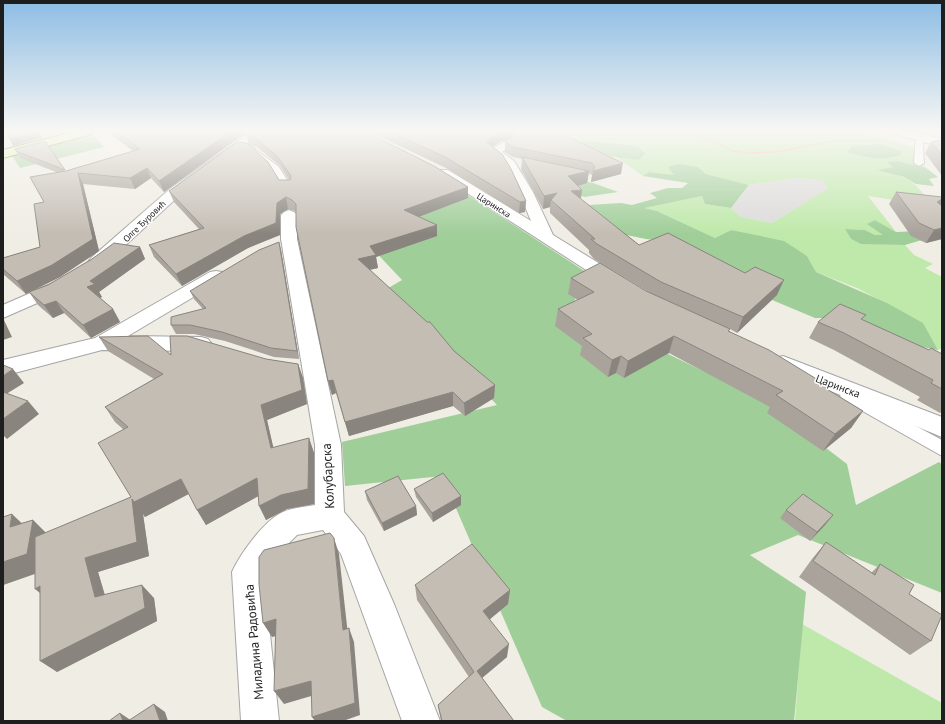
<svg xmlns="http://www.w3.org/2000/svg" width="945" height="724" viewBox="0 0 945 724" font-family="'PT Sans',sans-serif">
  <rect width="100%" height="100%" fill="#efede4"/>
  <polygon fill="#dcdbdb" points="798,178 822,180 828,188 772,223 741,217 731,208 750,185"/>
  <g fill="#bfe9aa" fill-rule="evenodd">
    <path d="M527,132H861L913,147L926,168L898,161L886,162L893,167L878,170C911,178 912,179 933,206L868,196L896,232L875,220L868,224L884,235H875L865,230L845,229L851,239L860,243L905,245L914,255L933,264L925,268L942,277V348L938,350L922,323L857,288L816,272L807,256L731,230L715,238L657,211L643,208L702,196L705,204L731,208L741,217L772,223L828,188L822,180L798,178L749,185L706,174L698,167L674,175L649,172L643,176L616,157L554,168ZM582,141L637,146L639,160L595,152Z"/>
    <polygon points="802,624 942,703 942,721 795,721"/>
  </g>
  <g fill="#a0ce99">
    <polygon points="92,134 104,147 20,168 11,154"/>
    <polygon points="582,140 637,146 645,153 639,160 616,157 582,148"/>
    <path d="M881,144L901,151V155C882,161 866,158 847,152L852,146Z"/>
    <polygon points="898,161 926,168 938,177 929,179 934,186 916,184 904,177 877,170 893,167 886,162"/>
    <polygon points="678,164 698,167 706,174 749,185 731,208 705,204 702,196 644,208 657,211 715,238 731,230 784,241 807,256 816,272 887,303 923,323 938,350 886,340 861,318 815,318 703,271 672,242 646,239 592,228 589,205 621,203 632,205 657,198 650,193 668,188 682,188 688,183 643,176 649,172 674,175 668,167"/>
    <polygon points="523,168 593,183 618,192 584,197 521,172"/>
    <polygon points="443,179 589,274 571,307 763,400 847,464 856,505 939,462 942,464 942,593 798,535 750,555 806,592 794,721 567,721 542,707 442,476 345,486 342,442 497,405 385,290 402,280 370,246"/>
    <polygon points="875,220 896,232 942,230 942,234 905,245 861,244 851,239 845,229 865,230 875,235 883,235 867,224"/>
  </g>
  <g fill="none" stroke-linecap="round" stroke-linejoin="round">
    <defs>
      <g id="lane">
        <polygon points="921,135 925,138 923,145 924,163 919,166 914,163 915,145 917,138"/>
        <polygon points="252,147 279,167 292,188 291,190 283,190 272,171 249,152 248,150"/>
        <polygon points="849,390 942,440 942,456 843,400 840,396 843,392"/>
      </g>
      <g id="street">
        <polygon points="251,132 264,132 181,194 103,266 97,267 91,266 88,262 91,258 171,188"/>
        <polygon points="893,132 914,132 942,139 942,147 894,134"/>
        <polygon points="507,140 513,144 502,152 514,161 533,192 553,235 623,278 626,282 623,286 617,287 611,286 436,173 438,170 448,170 531,221 519,192 503,163 487,152"/>
        <path d="M289,210L294,212L297,215V239L341,445L344,512L364,536L394,604L440,721H402L341,554L323,530L297,535L285,547L264,576L279,721H241L232,572C240,554 262,524 279,514C289,508 304,507 315,505V445L281,239V215L284,212Z"/>
        <polygon points="216,271 222,272 225,276 222,280 128,336 201,337 208,339 212,344 208,349 201,351 102,350 3,376 3,360 95,338 210,272"/>
        <polygon points="60,280 67,282 69,286 67,290 3,318 3,305"/>
        <polygon points="783,356 942,417 942,437 775,368 772,363 775,358"/>
      </g>
      <polygon id="secondary" points="73,132 93,132 92,134 3,158 3,150"/>
    </defs>
    <use href="#lane" stroke="#a5a5a5" stroke-width="2"/>
    <use href="#street" stroke="#a5a5a5" stroke-width="2"/>
    <use href="#secondary" stroke="#577505" stroke-width="2"/>
    <polyline stroke="#f9916b" stroke-width="1.5" stroke-dasharray="1 1" stroke-linecap="butt" points="680,132 702,136 733,151 751,153 775,152 834,141 879,141"/>
    <use href="#lane" fill="#fff" fill-rule="evenodd"/>
    <use href="#street" fill="#fff" fill-rule="evenodd"/>
    <use href="#secondary" fill="#ebf9b8" fill-rule="evenodd"/>
  </g>
  <g fill="#a9a39b">
    <polygon points="108,132 247,132 164,192 151,178 135,189 83,184 99,251 60,277 26,294 3,274 3,258 40,247 44,202 56,172 20,158 15,149 45,141 65,171 133,151"/>
    <polygon points="370,132 558,132 621,174 591,182 592,175 590,174 589,173 587,183 578,186 582,190 581,199 639,245 777,295 737,333 730,329 729,331 863,411 851,428 823,451 767,413 770,407 669,353 624,378 616,373 608,377 580,355 582,346 555,326 558,309 578,300 568,294 571,278 646,291 652,294 594,259 589,253 589,250 550,213 550,207 543,209 521,169 522,159 513,157 505,152 505,142 507,141 501,141 492,147 526,201 525,212 519,213 446,168"/>
    <polygon points="246,135 468,187 468,198 419,217 437,225 437,236 376,257 378,268 369,270 454,351 495,385 494,398 465,416 453,406 349,436 336,393 332,395 328,381 296,212 295,211 288,209 280,214 280,235 248,248 182,286 154,257 149,245 199,229 174,202 169,191 279,180 289,180 280,166 257,147 249,145"/>
    <polygon points="942,140 942,176 925,153 931,142"/>
    <polygon points="896,192 942,197 942,239 926,243 911,236 889,204"/>
    <polygon points="140,247 145,259 99,292 102,297 100,298 113,309 120,322 91,338 64,313 53,318 38,305 29,292"/>
    <polygon points="281,250 299,359 274,357 225,341 194,334 176,334 171,325 203,309 194,299 190,291"/>
    <polygon points="863,320 929,350 942,354 942,411 940,413 917,400 920,397 834,350 809,338 818,322"/>
    <polygon points="99,337 171,355 266,359 298,364 303,378 307,404 267,420 273,448 309,438 314,453 314,504 287,509 266,520 258,496 206,525 197,510 189,494 145,517 143,514 149,556 98,572 105,595 154,598 157,621 57,672 40,593 35,574 3,585 3,517 22,523 33,520 46,533 131,497 124,430 115,422 105,407 154,379 108,351"/>
    <polygon points="414,489 461,496 461,505 433,522 416,497"/>
    <polygon points="365,491 416,506 417,515 384,531 367,500"/>
    <polygon points="786,510 826,524 810,541 780,518"/>
    <polygon points="826,542 871,573 880,564 931,641 910,655 799,577 812,559"/>
    <polygon points="415,585 510,590 508,604 490,619 507,657 482,678 514,721 441,721 438,705 469,677 417,600"/>
  </g>
  <g fill="#89847e">
    <polygon points="37,132 39,132 42,138 13,146 10,139"/>
    <polygon points="230,132 247,132 164,192 159,181"/>
    <polygon points="499,132 513,132 512,140 501,141 486,152 486,142"/>
    <polygon points="623,163 621,174 591,182 593,171"/>
    <polygon points="147,168 151,178 135,189 130,178"/>
    <polygon points="589,171 587,183 567,189 568,176"/>
    <polygon points="78,173 83,184 99,251 60,277 26,294 17,281 52,265"/>
    <polygon points="468,187 468,198 405,222 404,210"/>
    <polygon points="582,190 580,203 571,191"/>
    <polygon points="557,193 551,200 550,207 543,209 544,196"/>
    <polygon points="286,197 288,209 280,214 280,235 248,248 182,286 176,274 277,203"/>
    <polygon points="942,199 942,203 938,210 937,202"/>
    <polygon points="526,201 525,212 519,213 520,202"/>
    <polygon points="437,225 437,236 376,257 378,268 360,272 358,259 370,246"/>
    <polygon points="942,228 942,239 926,243 934,230"/>
    <polygon points="279,242 281,250 299,359 297,351"/>
    <polygon points="140,247 145,259 99,292 102,297 94,300 87,287 90,281"/>
    <polygon points="784,280 777,295 737,333 743,317"/>
    <polygon points="56,301 64,313 53,318 44,305"/>
    <polygon points="113,309 120,322 91,338 83,325"/>
    <polygon points="3,318 12,337 3,340"/>
    <polygon points="674,336 669,353 624,378 628,361"/>
    <polygon points="621,356 616,373 608,377 612,360"/>
    <polygon points="298,364 303,378 307,404 267,420 277,463 271,448 261,405"/>
    <polygon points="13,369 24,383 3,396 3,376"/>
    <polygon points="333,380 336,393 332,395 328,381"/>
    <polygon points="495,385 494,398 465,416 464,403"/>
    <polygon points="453,392 453,406 349,436 345,422"/>
    <polygon points="28,401 39,414 7,439 3,435 3,419"/>
    <polygon points="863,411 851,428 823,451 835,434"/>
    <polygon points="309,438 314,453 314,504 287,509 266,520 259,506"/>
    <polygon points="257,478 264,493 206,525 197,510"/>
    <polygon points="181,479 190,493 145,517 143,514 149,556 98,572 109,610 95,597 85,558 132,499"/>
    <polygon points="461,496 461,505 433,522 432,513"/>
    <polygon points="416,506 417,515 384,531 382,523"/>
    <polygon points="12,514 30,531 10,527"/>
    <polygon points="833,515 826,524 810,541 817,532"/>
    <polygon points="33,520 49,536 45,570 3,585 3,562"/>
    <polygon points="334,538 339,554 349,644 343,630"/>
    <polygon points="142,585 154,598 157,621 57,672 40,661"/>
    <polygon points="40,586 51,602 35,589"/>
    <polygon points="510,590 508,604 483,625 483,611"/>
    <polygon points="276,619 284,634 272,637 263,623"/>
    <polygon points="349,628 354,642 360,715 343,721 315,721 312,717"/>
    <polygon points="509,644 507,657 476,683 477,671"/>
    <polygon points="311,681 318,694 284,704 274,691"/>
    <polygon points="154,704 165,712 168,721 160,721"/>
    <polygon points="120,713 132,721 123,721"/>
  </g>
  <g fill="#c4bdb4" stroke="#89847e">
    <polygon points="12,132 37,132 10,139 7,134"/>
    <polygon points="117,132 230,132 159,181 147,168 130,178 78,173 93,239 52,265 17,281 3,269 3,258 40,247 34,204 44,202 30,177 66,171 140,149"/>
    <polygon points="250,132 366,132 434,166 468,187 404,210 437,225 370,246 376,255 358,259 427,322 430,322 454,351 495,385 464,403 453,392 345,422 333,380 328,381 296,227 296,204 292,200 286,197 277,203 276,223 244,236 176,274 149,245 204,228 169,191 237,142 247,143 268,162 279,180 290,180 291,176 277,156 254,137 246,135"/>
    <polygon points="390,132 499,132 486,142 502,154 511,169 526,201 520,202 445,157"/>
    <polygon points="513,132 558,132 623,163 593,171 595,167 592,163 513,147 505,142 514,135"/>
    <polygon points="942,140 942,155 931,142"/>
    <polygon points="45,141 65,170 16,151 15,149"/>
    <polygon points="522,157 589,171 568,176 582,190 571,191 639,245 668,233 745,273 755,267 784,280 743,317 661,282 597,244 591,239 595,239 551,200 557,193 544,196"/>
    <polygon points="896,192 942,197 942,199 937,202 942,206 942,228 934,230 919,223"/>
    <polygon points="279,242 297,351 271,348 222,332 190,325 171,325 171,317 206,308 190,291 259,250"/>
    <polygon points="114,243 140,247 90,281 95,284 87,287 113,309 83,325 56,301 44,305 29,292 48,285 92,259"/>
    <polygon points="600,263 646,291 730,329 728,331 769,350 828,386 825,388 863,411 835,434 776,395 783,391 674,336 628,361 621,356 612,360 583,338 592,334 558,309 594,292 571,278"/>
    <polygon points="840,304 866,315 861,319 929,350 931,348 942,354 942,389 931,383 933,380 844,333 818,322"/>
    <polygon points="148,336 171,355 170,336 187,336 266,359 298,364 302,390 261,405 271,448 309,438 308,489 281,495 259,506 257,478 197,510 181,479 134,502 132,499 137,542 85,558 95,597 142,585 145,608 40,661 40,586 35,589 35,537 131,497 98,443 128,427 105,407 163,374 99,337"/>
    <polygon points="3,365 13,369 3,376"/>
    <polygon points="3,392 28,401 3,419"/>
    <polygon points="443,473 461,496 432,513 414,489"/>
    <polygon points="398,476 416,506 382,523 365,491"/>
    <polygon points="803,494 833,515 817,532 786,510"/>
    <polygon points="12,514 10,527 33,520 27,554 3,562 3,517"/>
    <polygon points="330,533 334,538 343,630 349,628 355,703 312,717 311,681 274,691 276,619 263,623 259,584 259,557 264,550"/>
    <polygon points="826,542 875,575 880,564 914,585 909,594 942,615 931,641 813,561"/>
    <polygon points="472,544 510,590 483,611 509,644 477,671 514,721 442,721 438,705 474,672 415,585"/>
    <polygon points="154,704 160,721 128,721"/>
    <polygon points="120,713 123,721 109,721"/>
  </g>
  <linearGradient id="sky" x2="0" y2="1"><stop stop-color="#8dbce4"/><stop offset="0.56" stop-color="#f8f7f3"/><stop offset="1" stop-color="#f8f7f3" stop-opacity="0"/></linearGradient>
  <rect width="945" height="234" fill="url(#sky)"/>
  <g text-anchor="middle" dominant-baseline="central" stroke-width="3" stroke-linejoin="round" paint-order="stroke">
    <g font-size="9" fill="#1e1e1e" stroke="#fff">
      <text transform="translate(494 205) rotate(32)">Царинска</text>
      <text transform="translate(144 221) rotate(-44)">Олге Ђуровић</text>
    </g>
    <g font-size="11" fill="#1e1e1e" stroke="#fff">
      <text transform="translate(838 386) rotate(21)">Царинска</text>
    </g>
    <g font-size="13" fill="#1e1e1e" stroke="#fff">
      <text transform="translate(328 476) rotate(-93)">Колубарска</text>
      <text transform="translate(254 642) rotate(-95)">Миладина Радовића</text>
    </g>
  </g>
  <rect width="945" height="724" fill="none" stroke="#1e1e1e" stroke-width="8"/>
</svg>
